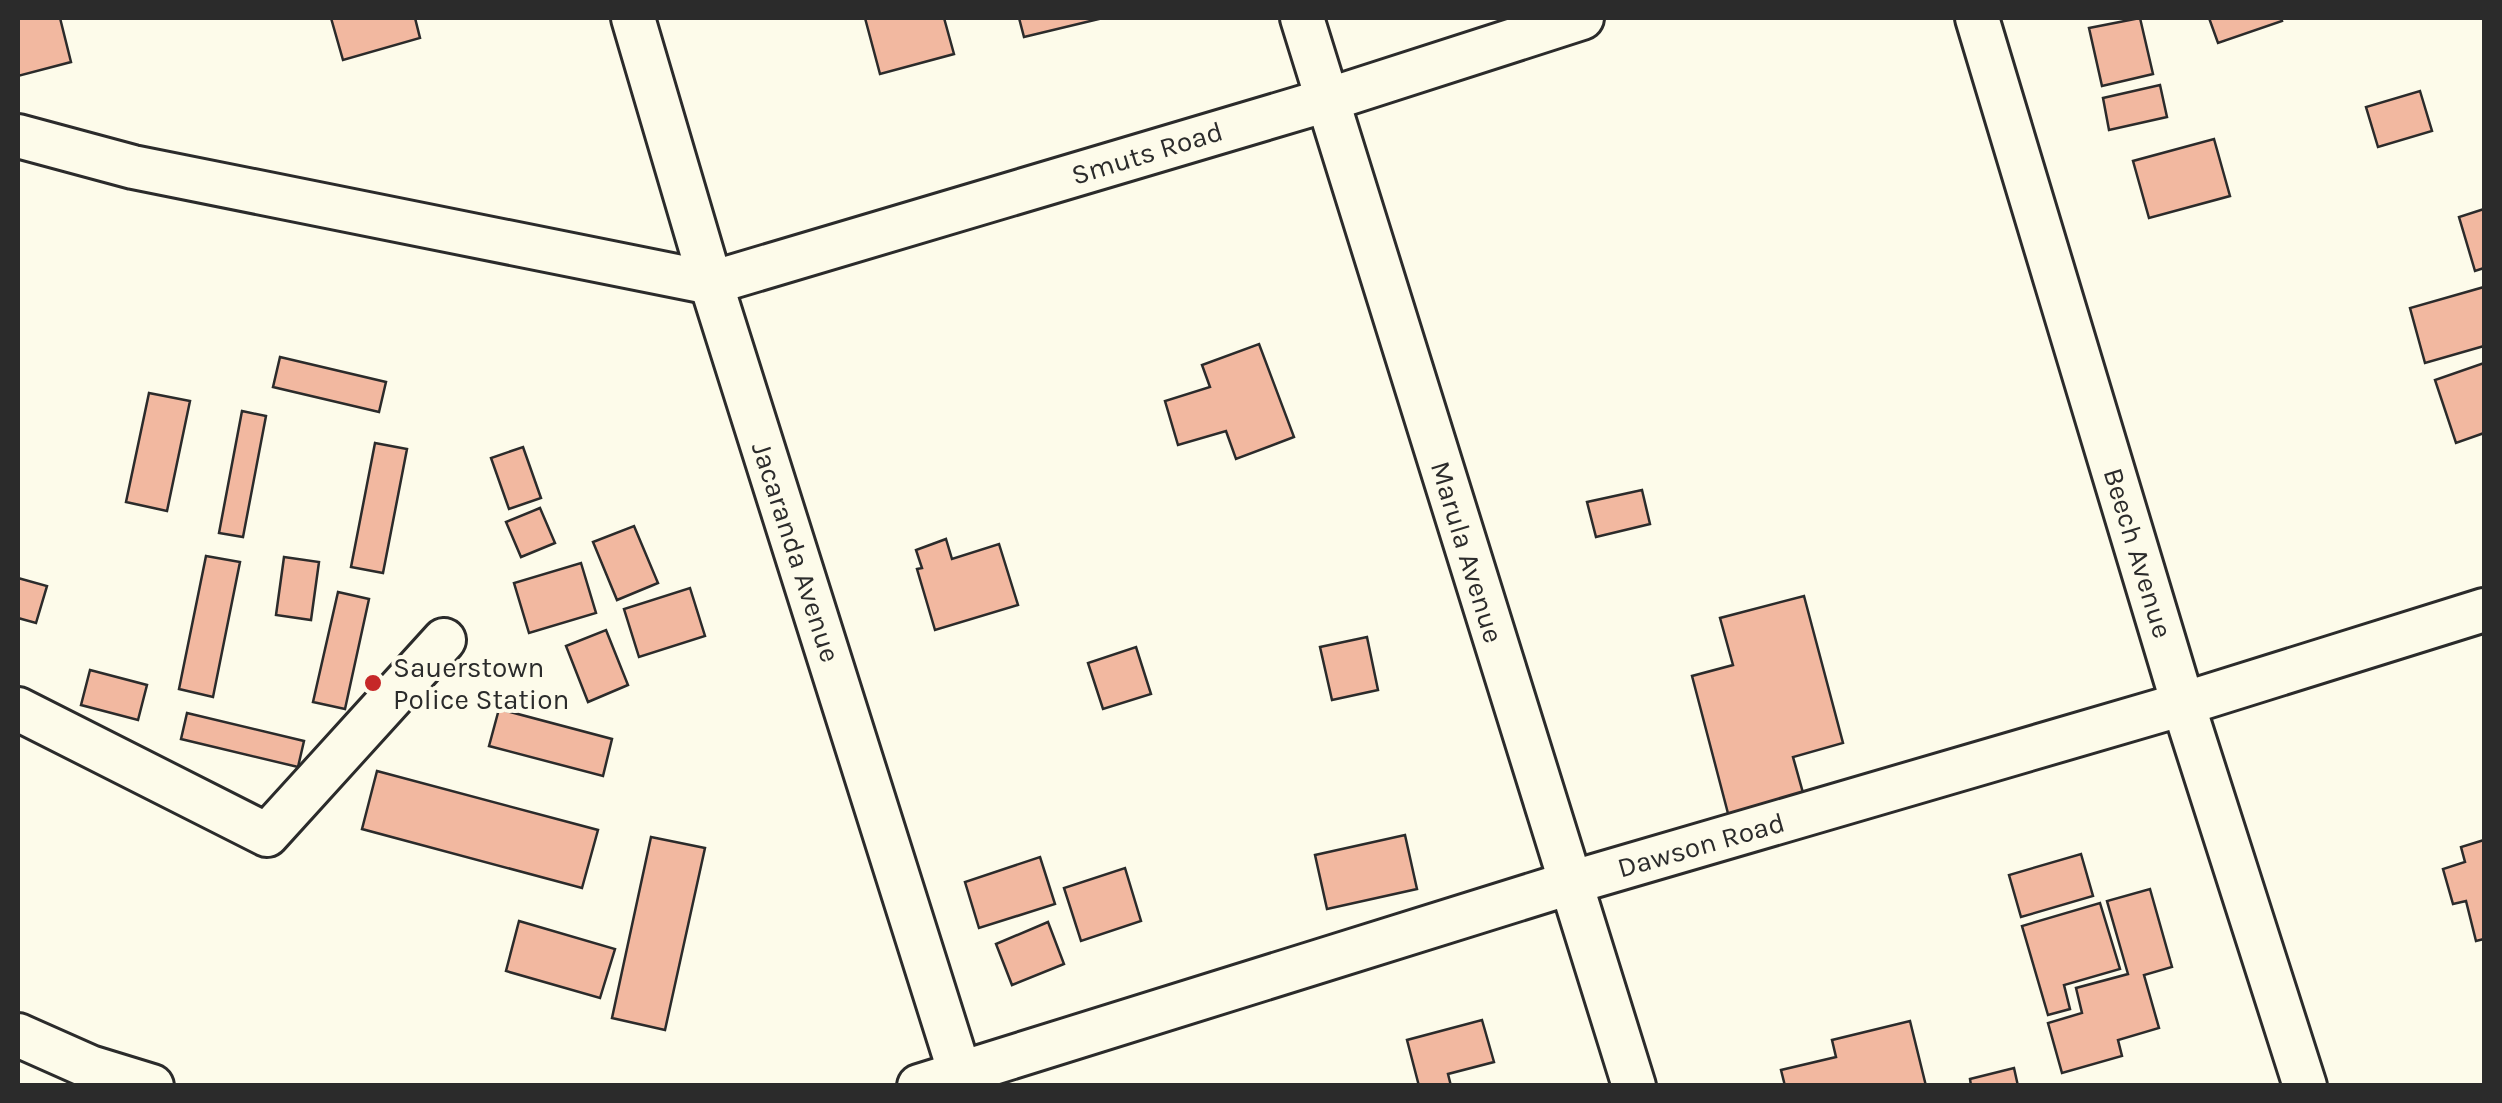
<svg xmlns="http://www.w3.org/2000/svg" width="2502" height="1103" viewBox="0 0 2502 1103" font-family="Karla,sans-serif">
  <rect width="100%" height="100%" fill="#fdfbea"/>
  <g fill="#f2b8a0" stroke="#2b2b2b" stroke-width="2.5">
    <polygon points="18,18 60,18 71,62 18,76"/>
    <polygon points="331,18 415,18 420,38 343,60"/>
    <polygon points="865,18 944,18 954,54 880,74"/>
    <polygon points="1019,18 1103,18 1024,37"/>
    <polygon points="2140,18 2153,74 2102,86 2089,28"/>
    <polygon points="2209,18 2281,18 2282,21 2218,43"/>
    <polygon points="2160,85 2167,117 2109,130 2103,98"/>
    <polygon points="2420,91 2432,131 2378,147 2366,107"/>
    <polygon points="2214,139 2230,196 2149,218 2133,161"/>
    <polygon points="2484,209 2484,268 2475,271 2459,217"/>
    <polygon points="2484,287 2484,346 2425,363 2410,308"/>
    <polygon points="1259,344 1294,437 1236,459 1226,431 1178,445 1165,401 1210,387 1202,365"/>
    <polygon points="280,357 386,382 379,412 273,387"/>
    <polygon points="2484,363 2484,433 2456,443 2435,380"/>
    <polygon points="149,393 190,401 167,511 126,502"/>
    <polygon points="242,411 266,416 243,537 219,533"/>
    <polygon points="375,443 407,449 383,573 351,567"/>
    <polygon points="523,447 541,498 509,509 491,458"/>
    <polygon points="1642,490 1650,524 1596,537 1587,502"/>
    <polygon points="540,508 555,543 521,557 506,522"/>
    <polygon points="634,526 658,583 617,600 593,542"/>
    <polygon points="946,539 952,559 999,544 1018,605 935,630 917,569 922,568 916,550"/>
    <polygon points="206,556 240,562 213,697 179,689"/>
    <polygon points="284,557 319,562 311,620 276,615"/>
    <polygon points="581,563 596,613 529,633 514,583"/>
    <polygon points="18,578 47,586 36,623 18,618"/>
    <polygon points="690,588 705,636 639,657 624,609"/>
    <polygon points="338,592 369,599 345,709 313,702"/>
    <polygon points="1804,596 1843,743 1793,757 1805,800 1730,821 1692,676 1733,665 1720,618"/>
    <polygon points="606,630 628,685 588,702 566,646"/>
    <polygon points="1367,637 1378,690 1332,700 1320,647"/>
    <polygon points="1136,647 1151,694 1103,709 1088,663"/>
    <polygon points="90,670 147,685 138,720 81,705"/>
    <polygon points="499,709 612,739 603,776 489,746"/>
    <polygon points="187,713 304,741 298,767 181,739"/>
    <polygon points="377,771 598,830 582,888 362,829"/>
    <polygon points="1405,835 1417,889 1327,909 1315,855"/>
    <polygon points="651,837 705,848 665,1030 612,1018"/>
    <polygon points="2484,840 2484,939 2476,941 2466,901 2453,904 2443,869 2465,862 2461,847"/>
    <polygon points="2081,854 2093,896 2021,917 2009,875"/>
    <polygon points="1040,857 1055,904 979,928 965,882"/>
    <polygon points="1125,868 1141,921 1081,941 1064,888"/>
    <polygon points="2150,889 2172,967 2144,975 2159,1028 2118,1040 2122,1056 2062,1073 2048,1023 2082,1013 2076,988 2128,974 2107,901"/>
    <polygon points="2100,903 2120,969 2064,985 2070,1009 2048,1015 2022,926"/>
    <polygon points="519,921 615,949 600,998 506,971"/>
    <polygon points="1048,922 1064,964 1012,985 996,944"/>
    <polygon points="1482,1020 1494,1062 1448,1074 1451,1086 1419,1086 1407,1040"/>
    <polygon points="1910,1021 1926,1086 1785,1086 1781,1070 1836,1057 1832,1040"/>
    <polygon points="2014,1068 2018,1086 1971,1086 1970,1079"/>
  </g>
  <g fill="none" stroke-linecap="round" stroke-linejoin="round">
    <defs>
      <g id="minor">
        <polyline points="633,18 711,283 964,1086"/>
        <polyline points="1302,18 1634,1086"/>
        <polyline points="1977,18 2183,704 2305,1086"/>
        <polyline points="18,136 133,167 711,283 1327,100 1582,18"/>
        <polyline points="18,709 267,835 444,640"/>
        <polyline points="18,1035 90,1067 152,1086"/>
        <polyline points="919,1086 1570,883 2183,704 2484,610"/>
      </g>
    </defs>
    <use href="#minor" stroke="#2b2b2b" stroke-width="48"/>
    <use href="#minor" stroke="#fdfbea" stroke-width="42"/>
  </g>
  <circle fill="#c62828" stroke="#fdfbea" stroke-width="4" cx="373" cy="683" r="10"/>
  <g text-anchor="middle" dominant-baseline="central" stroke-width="8" stroke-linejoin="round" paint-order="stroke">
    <g font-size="28" fill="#2b2b2b" stroke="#fdfbea">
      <text transform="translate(1147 153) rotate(-17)">Smuts Road</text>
      <text transform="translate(796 552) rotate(72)">Jacaranda Avenue</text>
      <text transform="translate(1467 552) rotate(73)">Marula Avenue</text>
      <text transform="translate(2138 553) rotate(73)">Beech Avenue</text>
      <text transform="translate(1701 845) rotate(-16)">Dawson Road</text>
    </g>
    <g font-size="28" fill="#2b2b2b" stroke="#fdfbea" text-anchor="start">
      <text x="393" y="667">Sauerstown<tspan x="393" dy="32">Police Station</tspan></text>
    </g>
  </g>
  <rect width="2502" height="1103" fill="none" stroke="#2b2b2b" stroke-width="40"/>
</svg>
